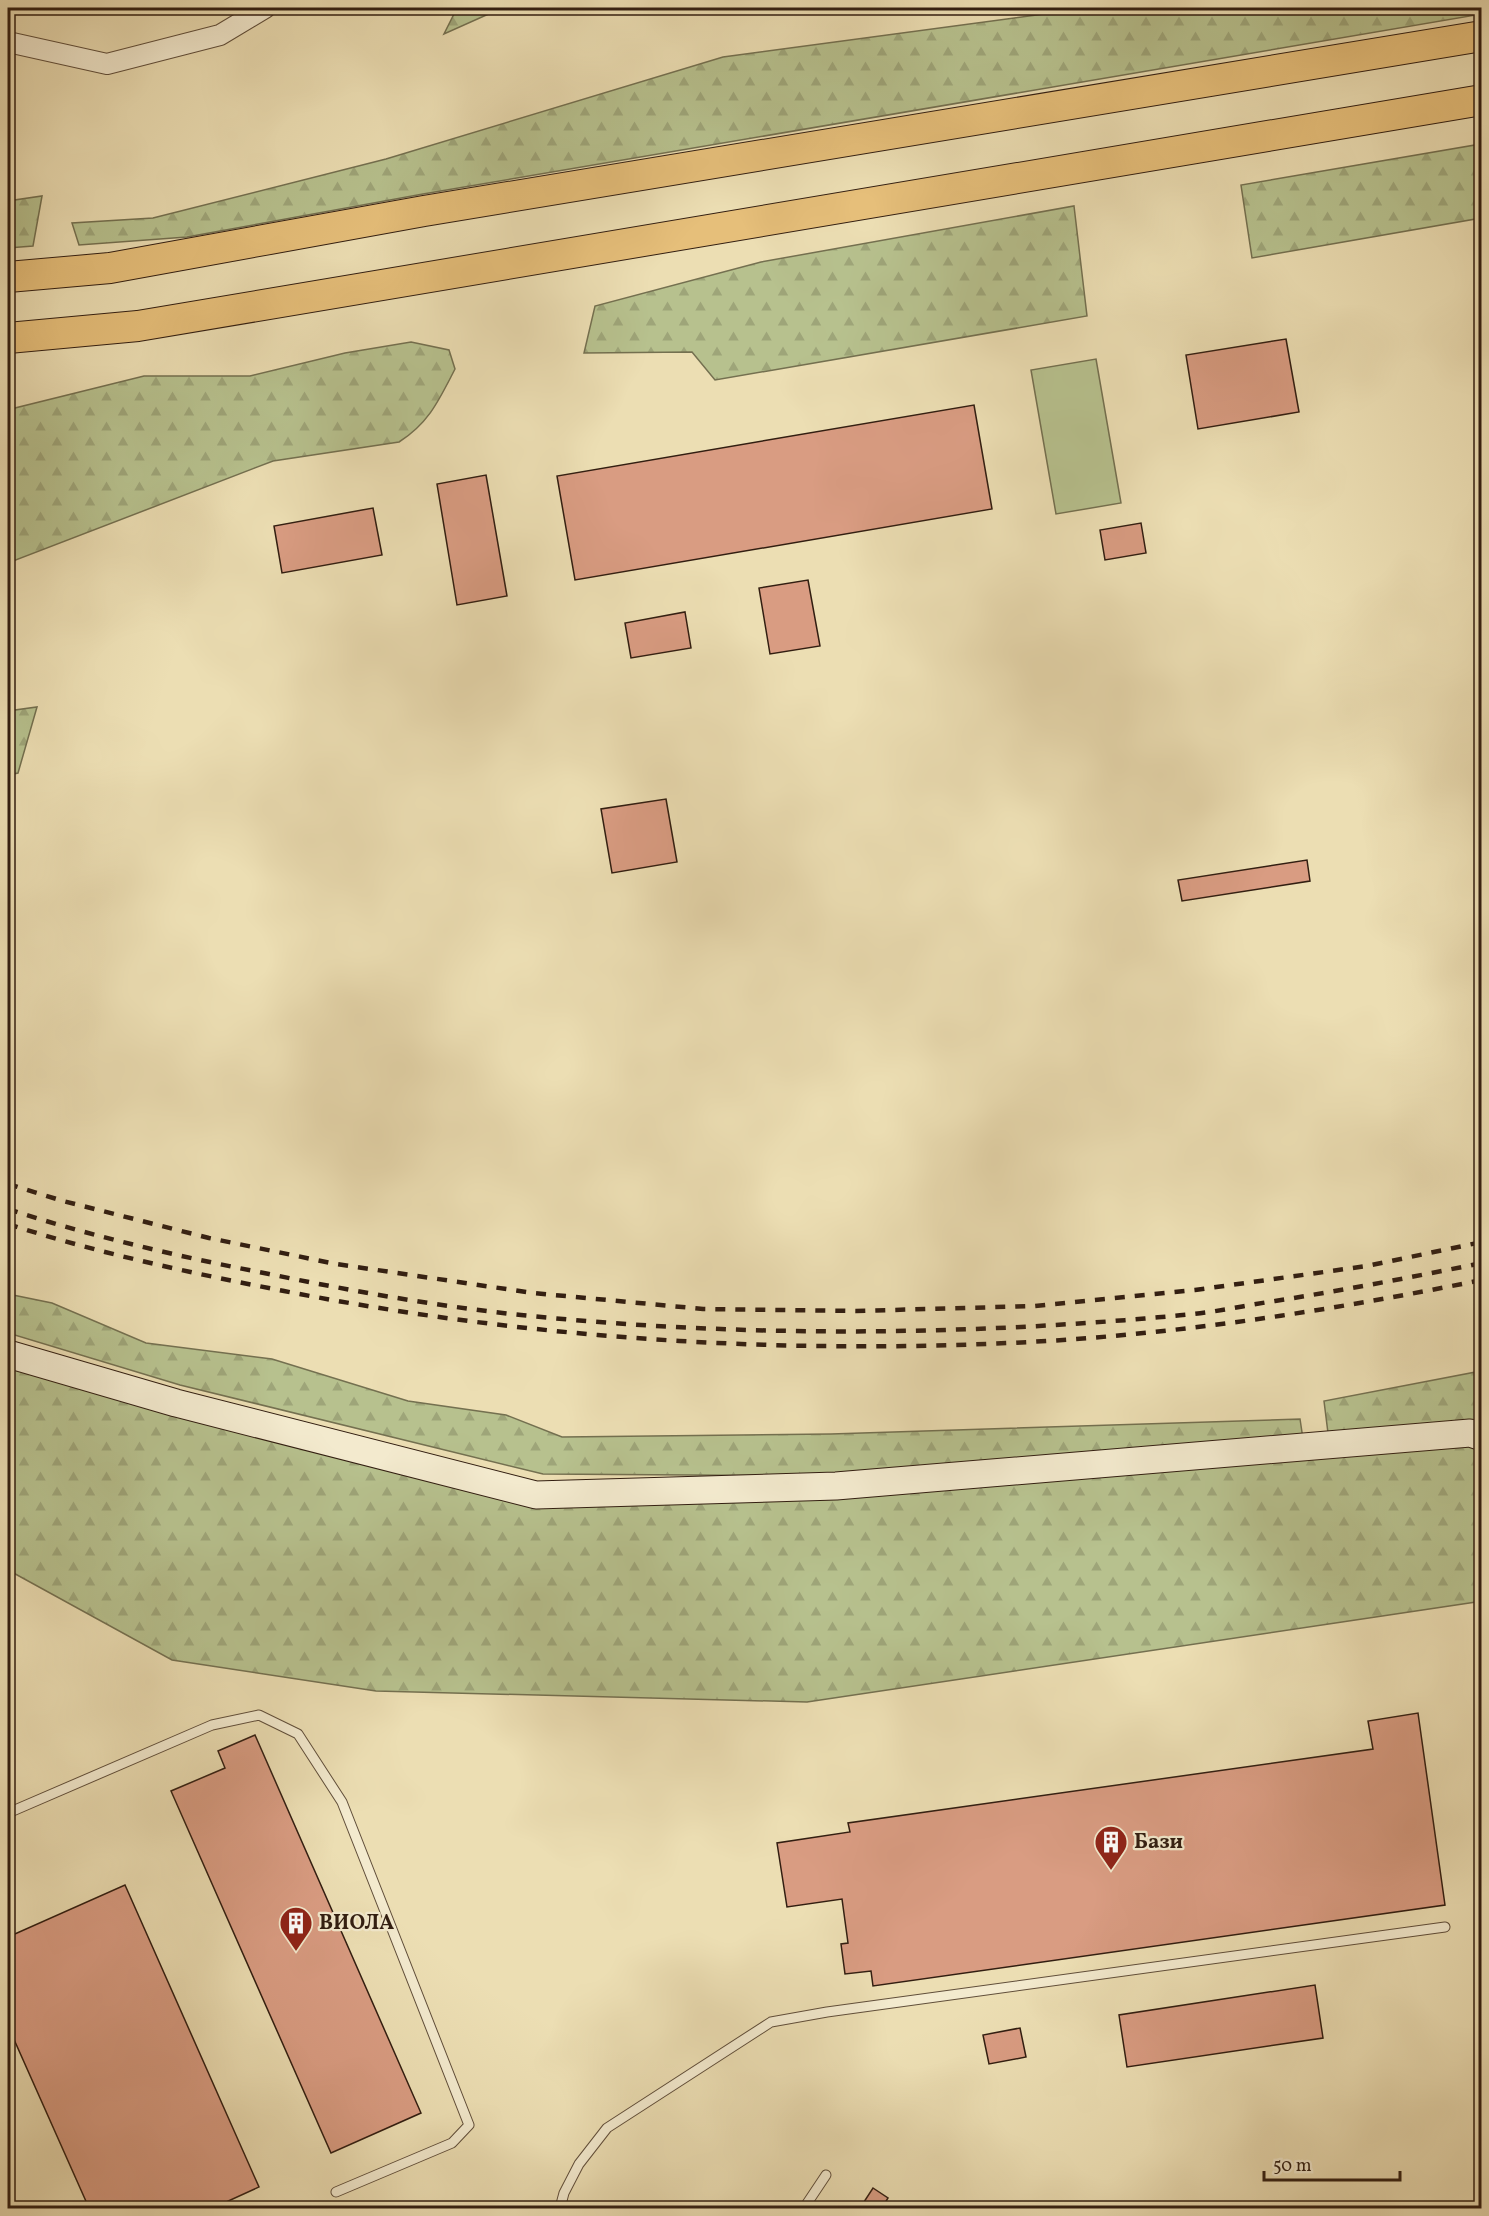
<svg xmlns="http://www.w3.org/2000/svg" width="1489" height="2216" viewBox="0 0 1489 2216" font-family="Vollkorn,serif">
  <defs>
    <pattern id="forest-firs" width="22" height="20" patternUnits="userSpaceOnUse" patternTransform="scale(1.5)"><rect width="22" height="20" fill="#b7c18e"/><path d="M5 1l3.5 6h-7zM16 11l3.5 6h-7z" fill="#9ea579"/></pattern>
  </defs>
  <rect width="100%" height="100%" fill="#ecdeb3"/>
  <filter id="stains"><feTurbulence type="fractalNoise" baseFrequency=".00333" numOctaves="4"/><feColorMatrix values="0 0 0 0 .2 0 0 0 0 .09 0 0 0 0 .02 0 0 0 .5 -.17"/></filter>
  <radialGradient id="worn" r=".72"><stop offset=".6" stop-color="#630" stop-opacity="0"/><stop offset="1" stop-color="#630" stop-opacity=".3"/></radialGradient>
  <g fill="url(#forest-firs)" stroke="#747050" stroke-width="1.5">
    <polygon points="457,8 502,8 444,34"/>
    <polygon points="1089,8 1481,8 1482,14 423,194 187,237 79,245 72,223 153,218 386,159 723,57"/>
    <polygon points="1481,144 1481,218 1252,258 1241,185"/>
    <polygon points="42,196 33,246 8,248 8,201"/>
    <polygon points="1074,206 1087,316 715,380 692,352 584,353 595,306 761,262"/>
    <path d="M411,342L449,350L455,369C439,400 429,423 399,442L273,461L8,563V415L15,408L144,376H250L345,353Z"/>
    <polygon points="37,707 18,773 8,775 8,711"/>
    <polygon points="8,1294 52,1303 146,1343 272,1359 408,1401 506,1415 562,1437 831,1434 1300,1419 1303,1439 840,1476 543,1474 180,1385 8,1333"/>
    <polygon points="8,1364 536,1508 1467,1445 1481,1449 1481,1598 1476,1602 807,1702 376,1691 172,1660 8,1570"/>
    <polygon points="1481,1371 1481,1419 1328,1433 1324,1401"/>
  </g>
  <polygon fill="#b7c18e" stroke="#747050" stroke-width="1.5" points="1096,359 1121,503 1056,514 1031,370"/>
  <g fill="#d99c82" stroke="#321e11" stroke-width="1.5">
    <polygon points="1286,339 1299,412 1198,429 1186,355"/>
    <polygon points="974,405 992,509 575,580 557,476"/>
    <polygon points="486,475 507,596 457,605 437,484"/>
    <polygon points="373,508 382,555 282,573 274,526"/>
    <polygon points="1141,523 1146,553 1105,560 1100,530"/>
    <polygon points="808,580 820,646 770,654 759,588"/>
    <polygon points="685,612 691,648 631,658 625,623"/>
    <polygon points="666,799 677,862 612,873 601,809"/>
    <polygon points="1307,860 1310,881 1182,901 1178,880"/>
    <polygon points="1418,1713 1445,1905 873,1986 871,1971 845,1974 841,1944 848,1943 842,1899 787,1907 777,1843 850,1832 848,1823 1373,1749 1368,1721"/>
    <polygon points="255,1735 421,2113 331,2153 171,1791 225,1768 218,1751"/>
    <polygon points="125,1885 259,2187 213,2208 89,2208 8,2026 8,1937"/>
    <polygon points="1315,1985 1323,2038 1127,2067 1119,2015"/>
    <polygon points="1020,2028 1026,2057 989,2064 983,2035"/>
    <polygon points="873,2188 888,2198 882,2208 860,2208"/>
  </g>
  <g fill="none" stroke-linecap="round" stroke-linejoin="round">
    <defs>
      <g id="lane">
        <polyline points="8,1813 212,1725 259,1715 298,1734 342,1802 469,2125 452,2143 336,2192"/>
        <polyline points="560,2208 564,2193 579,2164 607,2128 771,2022 827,2012 1445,1927"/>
        <polyline points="804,2208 826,2175"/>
      </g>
      <polyline id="street" points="8,42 107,64 220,35 265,8"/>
      <polyline id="secondary" points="8,1354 176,1403 536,1495 836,1486 1470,1433 1482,1437"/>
      <g id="primary">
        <polyline points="8,277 110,268 424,211 1482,36"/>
        <polyline points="8,338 138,326 1482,100"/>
      </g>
    </defs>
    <use href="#lane" stroke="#604e3a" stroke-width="11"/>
    <use href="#street" stroke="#604e3a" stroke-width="22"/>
    <use href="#secondary" stroke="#321e11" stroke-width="29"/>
    <use href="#primary" stroke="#321e11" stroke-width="32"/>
    <use href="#lane" stroke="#f3eace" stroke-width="9"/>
    <use href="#street" stroke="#f3eace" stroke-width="20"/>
    <use href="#secondary" stroke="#f3eace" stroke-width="27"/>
    <use href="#primary" stroke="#e6bf7a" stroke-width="30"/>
    <g stroke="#321e11" stroke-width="4.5" stroke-dasharray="10 10" stroke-linecap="butt">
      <polyline points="8,1184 63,1201 209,1238 336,1264 533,1293 703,1309 856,1311 1035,1306 1195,1290 1367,1266 1482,1242"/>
      <path d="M8,1209C93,1237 181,1257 269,1274C352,1291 436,1306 521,1315C744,1338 970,1336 1194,1314C1221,1311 1248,1305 1275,1301C1344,1290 1413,1277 1482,1263"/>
      <path d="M8,1224C97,1253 191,1273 284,1291C530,1339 779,1355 1029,1342C1181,1334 1333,1310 1482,1280"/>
    </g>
  </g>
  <defs>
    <symbol id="building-pin" viewBox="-11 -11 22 30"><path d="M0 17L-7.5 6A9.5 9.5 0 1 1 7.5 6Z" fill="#8f2418" stroke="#f3eace"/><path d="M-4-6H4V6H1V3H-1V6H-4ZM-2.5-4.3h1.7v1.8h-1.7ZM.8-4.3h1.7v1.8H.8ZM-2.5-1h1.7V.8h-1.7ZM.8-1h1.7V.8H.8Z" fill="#fff"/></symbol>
  </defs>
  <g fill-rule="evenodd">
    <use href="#building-pin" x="1092" y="1823" width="38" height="52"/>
    <use href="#building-pin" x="277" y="1904" width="38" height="52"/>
  </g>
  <g text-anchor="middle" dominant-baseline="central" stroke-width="4.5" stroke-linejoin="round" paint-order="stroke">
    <g font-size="21" font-weight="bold" fill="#321e11" stroke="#f3eace" text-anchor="start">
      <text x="1134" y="1842">Бази</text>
      <text x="319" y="1923">ВИОЛА</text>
    </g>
  </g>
  <rect width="1489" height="2216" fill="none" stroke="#ecdeb3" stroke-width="30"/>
  <rect x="9" y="9" width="1471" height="2198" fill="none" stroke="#321e11" stroke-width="3"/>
  <rect x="15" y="15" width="1459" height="2186" fill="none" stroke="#321e11" stroke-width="1.5"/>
  <path d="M1264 2171v9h136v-9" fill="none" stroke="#321e11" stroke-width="3"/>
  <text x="1273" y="2171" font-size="18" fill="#321e11" stroke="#f3eace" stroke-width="4.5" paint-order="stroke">50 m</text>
  <rect width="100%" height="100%" filter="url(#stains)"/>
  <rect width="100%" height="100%" fill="url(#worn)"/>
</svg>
